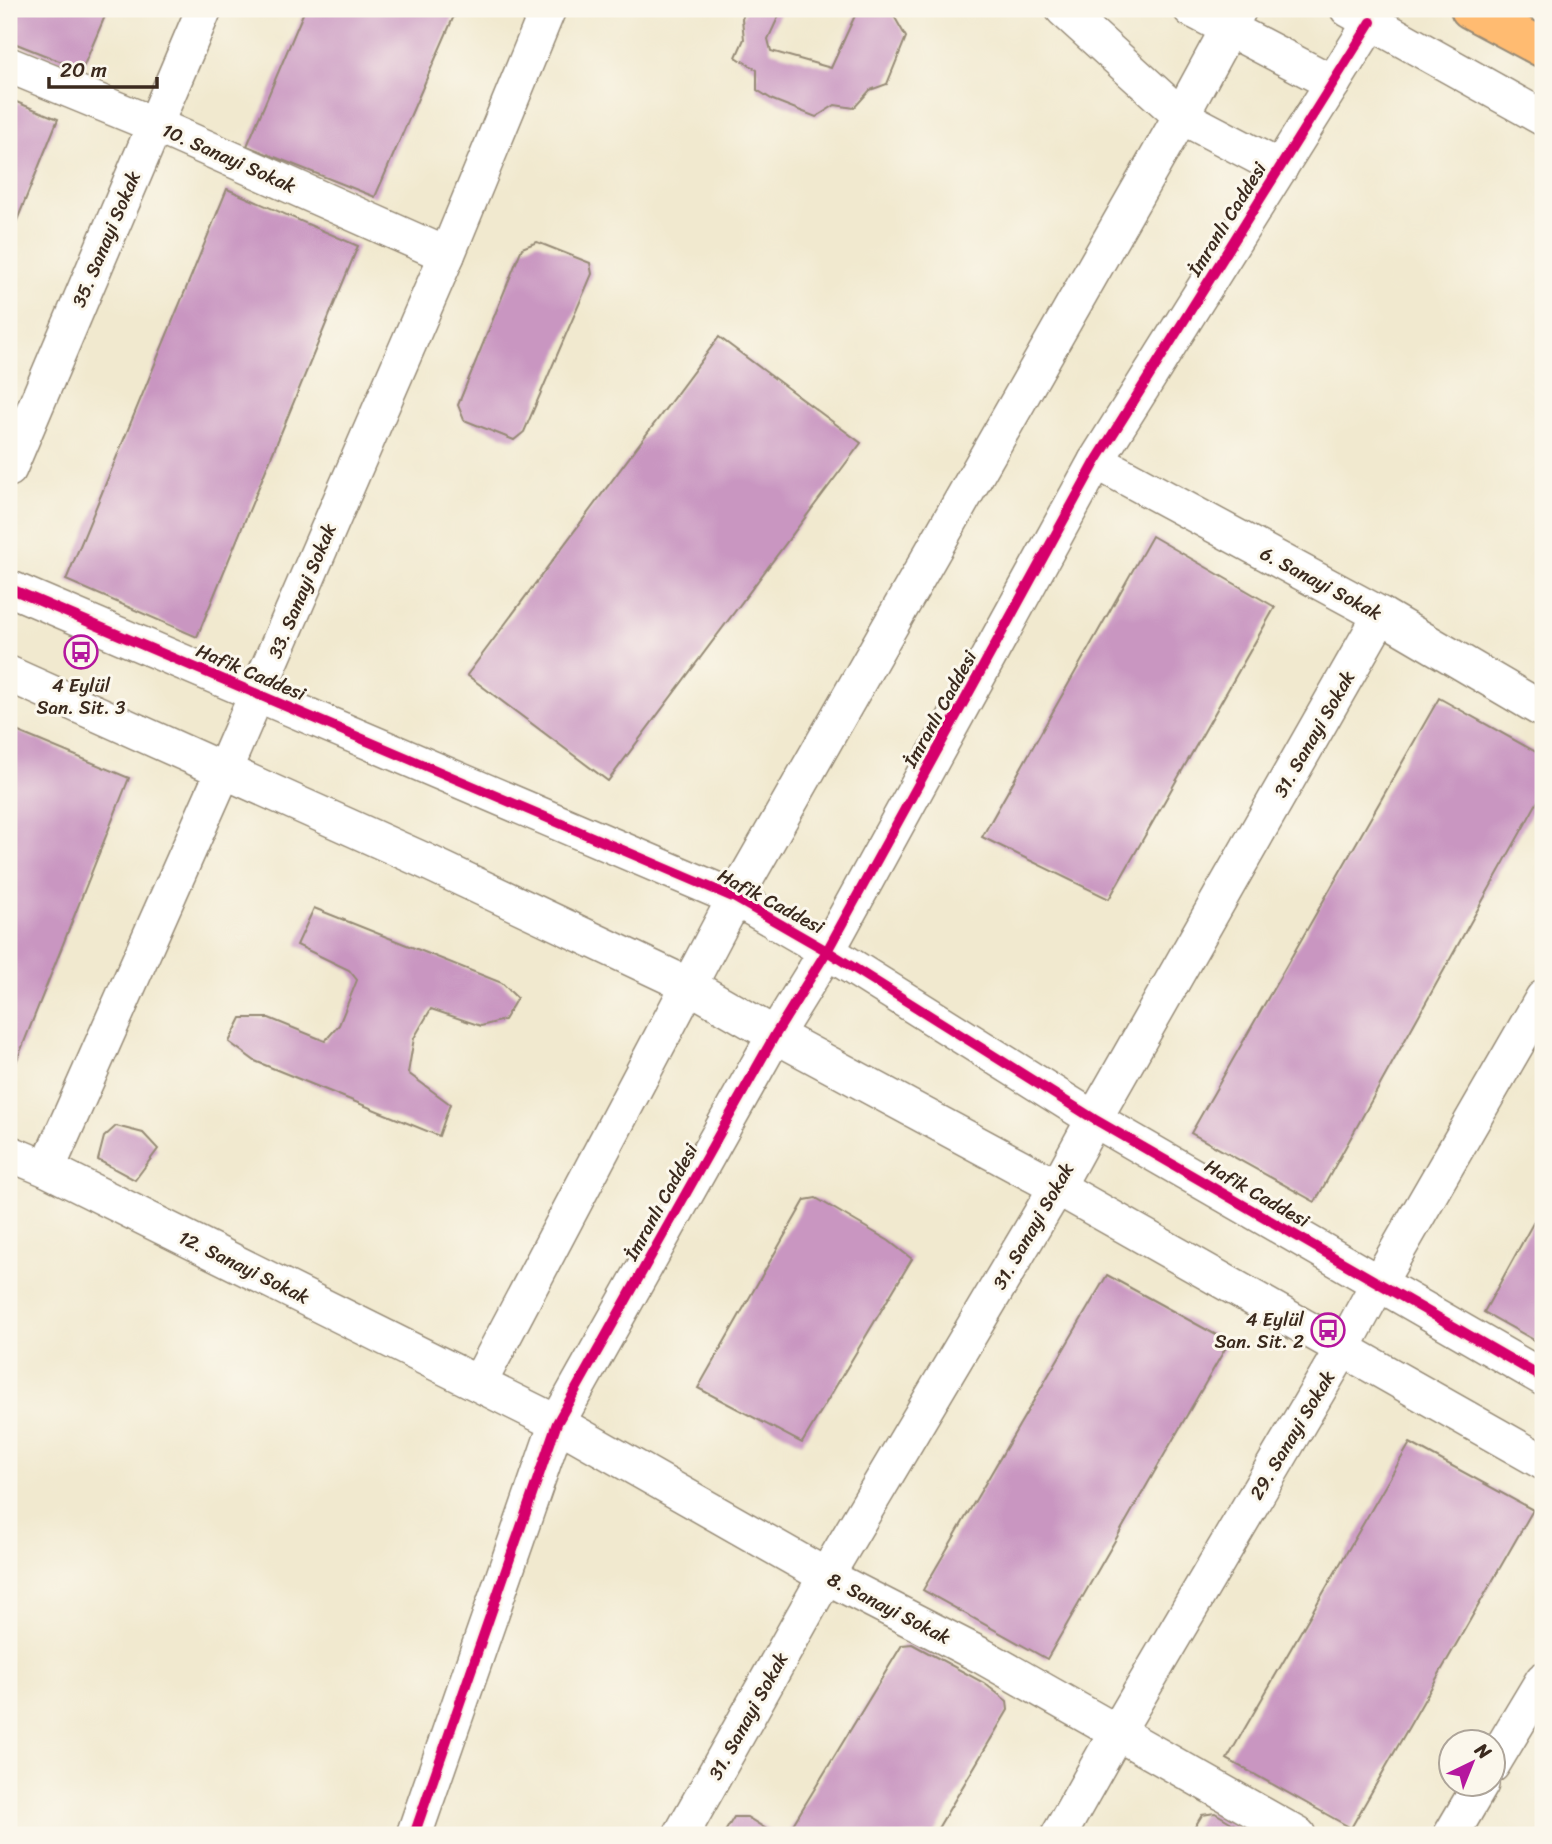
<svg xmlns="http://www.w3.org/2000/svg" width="1552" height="1844" viewBox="0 0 1552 1844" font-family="Sriracha,sans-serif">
  <rect width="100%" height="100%" fill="#fbf7ec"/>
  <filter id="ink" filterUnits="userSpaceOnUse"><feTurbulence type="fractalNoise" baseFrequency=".0143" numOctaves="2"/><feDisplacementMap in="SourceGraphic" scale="14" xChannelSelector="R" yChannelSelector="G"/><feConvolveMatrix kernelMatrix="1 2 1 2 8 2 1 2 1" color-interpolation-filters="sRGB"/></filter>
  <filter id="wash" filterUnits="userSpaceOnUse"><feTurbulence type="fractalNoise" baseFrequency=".00686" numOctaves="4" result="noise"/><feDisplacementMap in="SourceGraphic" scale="28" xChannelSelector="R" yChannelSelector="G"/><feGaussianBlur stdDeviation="1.57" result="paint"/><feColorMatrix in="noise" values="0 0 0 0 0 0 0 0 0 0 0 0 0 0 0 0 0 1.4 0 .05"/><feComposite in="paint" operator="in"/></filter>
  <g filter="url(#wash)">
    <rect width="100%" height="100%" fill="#f1e9cf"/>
    <g id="blocks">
      <g fill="#c996c1">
        <polygon points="9,9 108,9 82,70 9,41"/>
        <polygon points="305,9 457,9 375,197 247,146"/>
        <polygon points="746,9 782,9 768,39 771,51 831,68 858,9 890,9 906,37 887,84 870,90 854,108 835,105 816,117 773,100 757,90 757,70 736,57 744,39 742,19"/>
        <polygon points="9,99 58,119 9,240"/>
        <polygon points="227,189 358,246 197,637 66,580"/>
        <polygon points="537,242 590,263 592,274 524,432 514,440 464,420 458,405 522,248"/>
        <polygon points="719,337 861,443 608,781 467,675"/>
        <polygon points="1152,536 1275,607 1109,899 982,837"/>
        <polygon points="1439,698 1543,756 1543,792 1315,1202 1191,1133"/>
        <polygon points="9,728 129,778 9,1080"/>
        <polygon points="314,908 502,983 517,998 504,1020 481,1026 431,1009 414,1038 408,1073 450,1104 439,1136 255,1061 229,1042 241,1018 269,1018 325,1041 339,1025 357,980 349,970 297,945"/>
        <polygon points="116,1126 143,1133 158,1149 135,1180 98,1160 104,1137"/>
        <polygon points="816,1198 889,1241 912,1259 802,1443 698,1388 805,1200"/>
        <polygon points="1543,1205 1543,1345 1484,1312"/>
        <polygon points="1107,1275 1229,1342 1047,1659 923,1590"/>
        <polygon points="1410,1443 1533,1510 1351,1828 1227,1759"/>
        <polygon points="912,1644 984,1683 1007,1701 1008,1710 934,1835 779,1835 789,1831 902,1645"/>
        <polygon points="1215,1813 1252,1835 1190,1835 1202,1815"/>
        <polygon points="734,1817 747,1817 776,1835 723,1835"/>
      </g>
    </g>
  </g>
  <g filter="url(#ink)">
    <use href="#blocks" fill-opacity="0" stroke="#968a76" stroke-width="2"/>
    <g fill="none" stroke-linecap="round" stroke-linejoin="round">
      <defs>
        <g id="minor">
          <polyline points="1063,9 1181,116 1280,168"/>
          <polyline points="1191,9 1333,83"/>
          <polyline points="1348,9 1543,118"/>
          <polyline points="9,65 155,125 447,255"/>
          <polyline points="1096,461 1381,615 1543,710"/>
          <polyline points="9,469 204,9"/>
          <polyline points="9,588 735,898 827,951 1094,1119 1543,1378"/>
          <polyline points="9,674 425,861 688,985 775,1035 1057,1187 1543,1462"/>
          <polyline points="9,1153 47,1169 557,1423 826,1576 982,1656 1298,1835"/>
          <polyline points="47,1169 224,770 447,255 548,9"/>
          <polyline points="479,1383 735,898 1181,116 1239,9"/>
          <polyline points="1492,1765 1543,1680"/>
          <polyline points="414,1835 557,1423 775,1035 827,951 1096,461 1371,22"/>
          <polyline points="681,1835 826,1576 1057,1187 1094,1119 1381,615"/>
          <polyline points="1059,1835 1117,1732 1343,1348 1378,1284 1543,998"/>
          <polyline points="1451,1835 1481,1784"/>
        </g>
        <polyline id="trunk" points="1470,9 1543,48"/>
      </defs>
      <use href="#minor" stroke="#968a76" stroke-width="38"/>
      <use href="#trunk" stroke="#968a76" stroke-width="42"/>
      <use href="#minor" stroke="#fff" stroke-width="35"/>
      <use href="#trunk" stroke="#ffbb71" stroke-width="38"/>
      <defs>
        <g id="cycleway">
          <polyline points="9,588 735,898 827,951 1094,1119 1543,1378"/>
          <polyline points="414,1835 557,1423 775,1035 827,951 1096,461 1371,22"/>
        </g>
      </defs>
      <use href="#cycleway" stroke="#fbf7ec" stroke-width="15"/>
      <use href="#cycleway" stroke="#d6006c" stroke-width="10"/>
    </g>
  </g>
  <defs>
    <symbol id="bus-ring" viewBox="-11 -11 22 22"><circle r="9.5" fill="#fbf7ec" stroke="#b5179e" stroke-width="1.5"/><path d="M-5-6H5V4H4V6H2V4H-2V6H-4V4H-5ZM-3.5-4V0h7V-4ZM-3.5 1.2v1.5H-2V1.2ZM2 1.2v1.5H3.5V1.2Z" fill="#b5179e"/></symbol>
  </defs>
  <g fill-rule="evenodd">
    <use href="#bus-ring" x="62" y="633" width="38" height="38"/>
    <use href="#bus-ring" x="1309" y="1311" width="38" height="38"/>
  </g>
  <g text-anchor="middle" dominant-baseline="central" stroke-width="6" stroke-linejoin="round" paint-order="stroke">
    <g font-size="19" fill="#3b2a1e" stroke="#fbf7ec">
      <text transform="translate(229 158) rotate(24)">10. Sanayi Sokak</text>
      <text transform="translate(1227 219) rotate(-58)">İmranlı Caddesi</text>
      <text transform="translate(106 239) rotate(-67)">35. Sanayi Sokak</text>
      <text transform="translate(1321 583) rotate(28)">6. Sanayi Sokak</text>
      <text transform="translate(302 591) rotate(-67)">33. Sanayi Sokak</text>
      <text transform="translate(251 672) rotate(23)">Hafik Caddesi</text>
      <text transform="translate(940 709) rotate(-61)">İmranlı Caddesi</text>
      <text transform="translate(1314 734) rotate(-60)">31. Sanayi Sokak</text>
      <text transform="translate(771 901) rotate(28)">Hafik Caddesi</text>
      <text transform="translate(1257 1193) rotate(30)">Hafik Caddesi</text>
      <text transform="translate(661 1202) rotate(-61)">İmranlı Caddesi</text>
      <text transform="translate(1033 1226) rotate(-60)">31. Sanayi Sokak</text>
      <text transform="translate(244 1267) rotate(26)">12. Sanayi Sokak</text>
      <text transform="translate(1292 1435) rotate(-59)">29. Sanayi Sokak</text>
      <text transform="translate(889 1608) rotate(27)">8. Sanayi Sokak</text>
      <text transform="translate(748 1716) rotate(-61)">31. Sanayi Sokak</text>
    </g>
    <g font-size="19" fill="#3b2a1e" stroke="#fbf7ec">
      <text x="81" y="685">4 Eylül<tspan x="81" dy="22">San. Sit. 3</tspan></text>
      <text x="1304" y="1319" text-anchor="end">4 Eylül<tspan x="1304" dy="22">San. Sit. 2</tspan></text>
    </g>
  </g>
  <rect width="1552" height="1844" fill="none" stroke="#fbf7ec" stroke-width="35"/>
  <g transform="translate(1472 1763) rotate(43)"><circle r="33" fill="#fbf7ec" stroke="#aea59a" stroke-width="2"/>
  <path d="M0-5L12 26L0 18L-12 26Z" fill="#b5179e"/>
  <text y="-10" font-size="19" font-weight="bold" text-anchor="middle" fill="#3b2a1e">N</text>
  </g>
  <path d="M49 77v10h108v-10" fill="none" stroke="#3b2a1e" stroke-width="3.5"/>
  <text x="60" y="77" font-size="21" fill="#3b2a1e" stroke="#fbf7ec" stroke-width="5" paint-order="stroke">20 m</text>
</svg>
